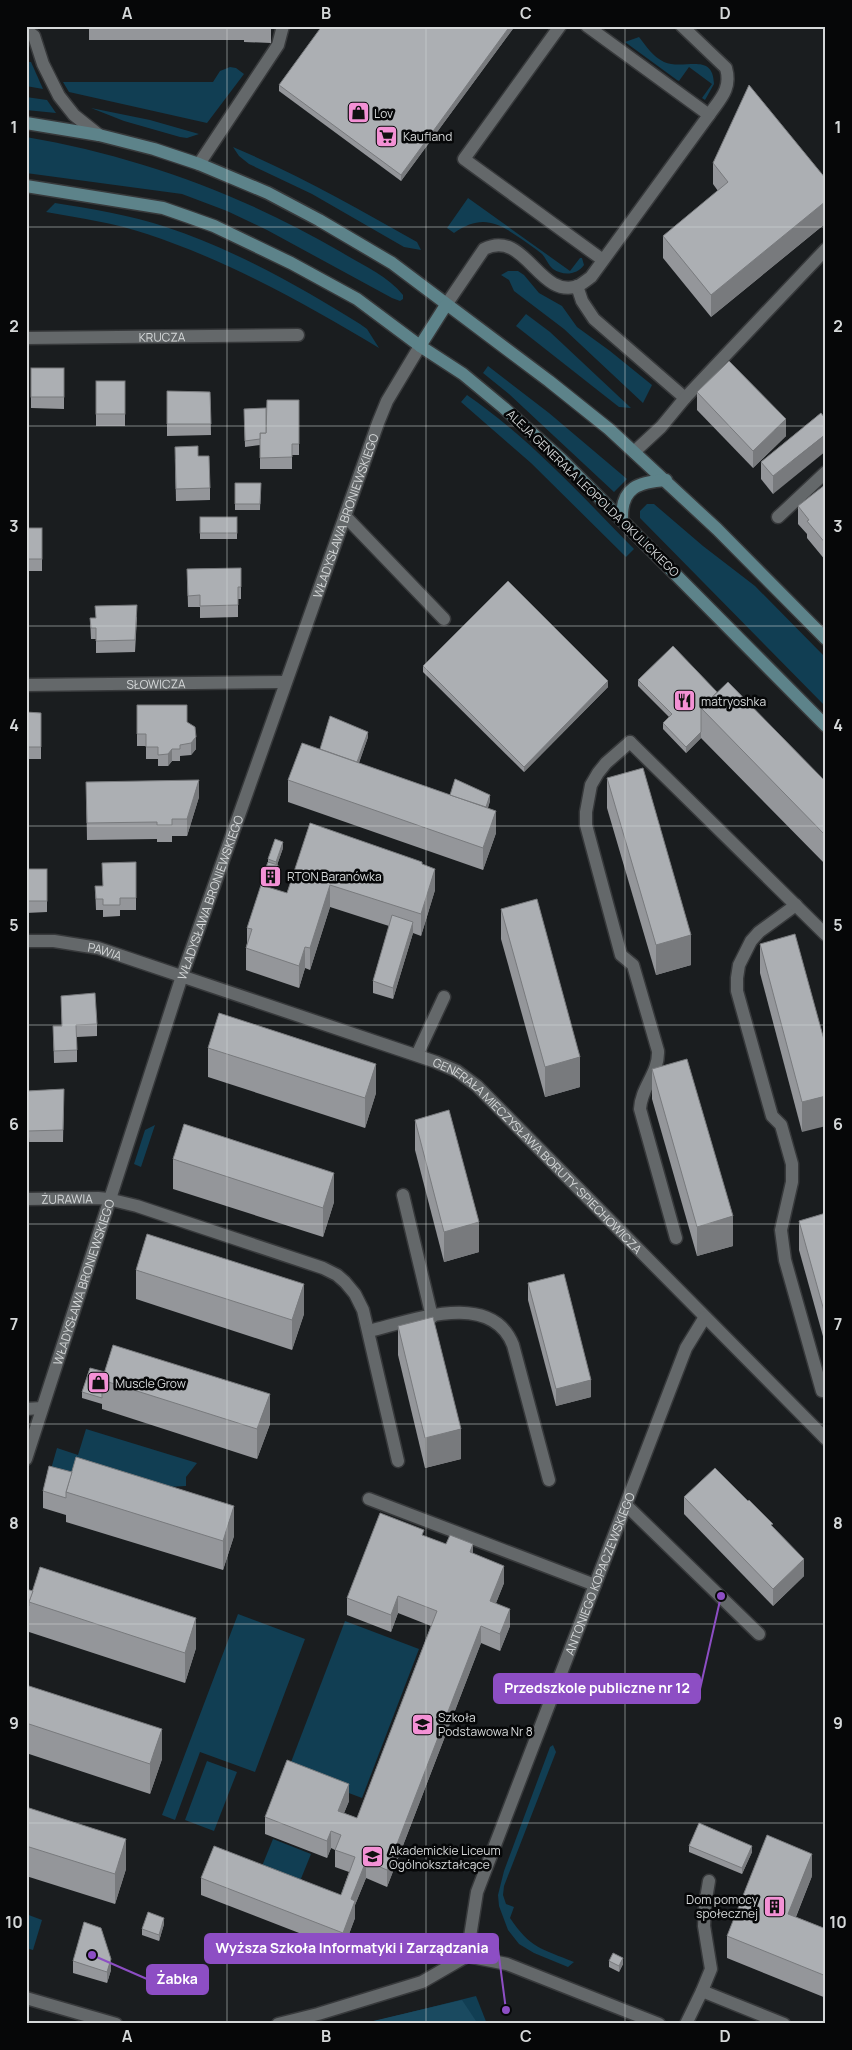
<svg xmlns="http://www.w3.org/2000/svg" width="852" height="2050" viewBox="0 0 852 2050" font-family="Manrope,sans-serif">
  <rect width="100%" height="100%" fill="#1a1d1f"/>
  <g fill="#113e53">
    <path d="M639,37C647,47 652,56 664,62C684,71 713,51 714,84L705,100L702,98L712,84L689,67L679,81L677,80L625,42Z"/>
    <polygon points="26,62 31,62 43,89 26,86"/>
    <polygon points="230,67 236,68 244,74 207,123 69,92 63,82 213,82 220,71"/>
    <polygon points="26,97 47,100 56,113 26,110"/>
    <polygon points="91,108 150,120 199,134 187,138 180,137 124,121"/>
    <path d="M26,137C137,156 244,195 341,252C362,265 388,276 403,295V299L400,301L392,298L267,230L227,211L182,194L26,173Z"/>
    <path d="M233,147C297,174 357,208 417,242L421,250L404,247L312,194L249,164L239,156Z"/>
    <path d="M468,198L570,271L580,258H582L584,265C577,275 563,276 553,269C548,265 546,258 542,254C535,248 527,243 520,238C496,221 480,215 454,233L447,228Z"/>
    <path d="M55,203C92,209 130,215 166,227C233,249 301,287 360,324L367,329L379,348C305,304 229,261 147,234C115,223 80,218 46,212Z"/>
    <polygon points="508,271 518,271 524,275 539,293 562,306 577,327 610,351 652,385 643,403 564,329 514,291 509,280 501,275"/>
    <polygon points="526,314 550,332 631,408 619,407 516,326"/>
    <polygon points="488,366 549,413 627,479 614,492 509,394 483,373"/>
    <path d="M467,395C528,437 582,496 634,549L626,557L531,463L461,402Z"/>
    <polygon points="647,504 654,504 703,546 755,586 826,658 826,707 640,518 640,511"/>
    <polygon points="155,1125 141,1167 134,1164 145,1130"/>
    <polygon points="86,1429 197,1463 186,1477 186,1486 151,1488 51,1469 57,1448 78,1455"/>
    <polygon points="238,1614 305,1639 255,1772 200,1752 175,1820 162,1815"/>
    <polygon points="345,1621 419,1649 362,1798 288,1770"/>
    <path d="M553,1745L556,1752L504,1886L503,1895L506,1904L514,1907L510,1918C530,1948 542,1949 574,1962L568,1967L534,1953L519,1944L508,1930L499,1906L498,1895L504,1871L550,1747Z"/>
    <polygon points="207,1761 237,1772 214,1831 185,1820"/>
    <polygon points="273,1839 311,1854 296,1891 258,1876"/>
    <polygon points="26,1914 42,1920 33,1950 26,1948"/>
    <polygon points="476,1996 487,2024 363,2024"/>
  </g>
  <polygon fill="#1a4a60" points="462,2000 478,2024 363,2024 369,2022"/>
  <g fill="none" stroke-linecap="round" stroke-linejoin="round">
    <defs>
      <g id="service">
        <polyline points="560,26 464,159 603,260"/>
        <path d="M682,26L726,68C732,89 720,99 709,115"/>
        <polyline points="26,30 34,36 43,64 59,96 74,115 99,135"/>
        <polyline points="199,164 278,45 283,26"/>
        <polyline points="577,286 582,301 594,319 685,398"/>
        <path d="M446,305L484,249C525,228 539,300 578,286C582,284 587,280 591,277L709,115L587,26"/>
        <polyline points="634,452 661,427 685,398 826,249"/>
        <polyline points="345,516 444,619"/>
        <polyline points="778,517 826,472"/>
        <path d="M630,742L606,763L598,773L591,785L586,812V825L621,955L633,965L658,1051C659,1073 641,1087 640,1109L676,1238"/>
        <polyline points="796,905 759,932 751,941 739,965 737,978 737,991 772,1116 781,1125 792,1164 792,1182 781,1230 785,1260 822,1391"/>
        <polyline points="417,1055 444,997"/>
        <polyline points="403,1195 432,1317"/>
        <polyline points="108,1199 137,1206 323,1268 337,1275 345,1282 355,1294 363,1310 398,1461"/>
        <path d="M369,1331C411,1321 491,1289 513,1345L549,1480"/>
        <polyline points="369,1499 595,1585"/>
        <polyline points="626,1505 759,1634"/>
        <polyline points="702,1991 784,2024"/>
        <polyline points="686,2024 702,1991 711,1969 704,1926 705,1905 709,1881"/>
      </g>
      <g id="minor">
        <path id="s1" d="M26,338L298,335"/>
        <path id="s2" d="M26,685L285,682"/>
        <polyline points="630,742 826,935"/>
        <path id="s3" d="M26,941H54L98,948L436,1062L457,1071L477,1086L826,1439"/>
        <path id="s4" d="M26,1199L98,1198L108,1199"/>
        <polyline points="26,1409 42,1408"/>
        <path id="s5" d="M26,1459L182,976L378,423L387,401L420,346"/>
        <path id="s6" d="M467,1956L477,1892L686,1348L705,1317"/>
        <polyline points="467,1956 507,1964 659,2024"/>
        <polyline points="26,1998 116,2024"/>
        <polyline points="278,2024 318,2014 422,1982 467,1956"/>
      </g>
      <g id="secondary">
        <polyline points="26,123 99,135 154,149 199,164 268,193 319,220 392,263 549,381 609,429 717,529 826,639"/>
        <polyline points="26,186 163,208 186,216 214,226 291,263 357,299 420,346 463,374 504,408 561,459 826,726"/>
        <polyline points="420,346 446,305"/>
        <path d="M622,519C621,487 639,482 666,480"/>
      </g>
    </defs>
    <use href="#service" stroke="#37393b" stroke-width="15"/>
    <use href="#minor" stroke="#37393b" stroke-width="15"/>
    <use href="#secondary" stroke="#37393b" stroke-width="15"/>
    <use href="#service" stroke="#64686a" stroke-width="12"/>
    <use href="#minor" stroke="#64686a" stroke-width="12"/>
    <use href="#secondary" stroke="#5d838a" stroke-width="12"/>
  </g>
  <g fill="#94969a">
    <polygon points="89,26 271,26 271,43 244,42 244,40 89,40"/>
    <polygon points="515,26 401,181 279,91 279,85"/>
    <polygon points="713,163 826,179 826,223 711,317 663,258 663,236 718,191 713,184"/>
    <polygon points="31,368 64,368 64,409 31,408"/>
    <rect x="96" y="381" width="29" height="45"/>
    <polygon points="167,391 210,392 211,435 167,436"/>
    <polygon points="697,392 786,436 753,468 697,410"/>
    <polygon points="299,400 299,455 292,455 292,469 260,469 260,445 245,447 244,409 266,408"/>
    <polygon points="821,413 773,494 761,479 761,462"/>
    <polygon points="198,456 210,488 210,500 176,501 175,459"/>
    <polygon points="235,483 261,483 260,510 235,510"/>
    <polygon points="826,484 826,561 807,538 807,534 798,524 798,506"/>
    <polygon points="200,517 237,533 237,539 200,539"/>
    <rect x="26" y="528" width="16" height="43"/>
    <polygon points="241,568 241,599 238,599 238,617 200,618 200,607 188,607 187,569"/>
    <polygon points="137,617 135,652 96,653 96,639 91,639 90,618"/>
    <polygon points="423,666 608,687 524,772 423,672"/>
    <polygon points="638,680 717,692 826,782 826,865 701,738 686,753 663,729 663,723 669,717 638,686"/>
    <polygon points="137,705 187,722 196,749 191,755 180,756 180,761 172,761 168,766 158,766 158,759 146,759 146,746 137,746"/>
    <polygon points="26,712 41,713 41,759 26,759"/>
    <polygon points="368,737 359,763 450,795 490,801 488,808 496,833 483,870 288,802 288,780 320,749"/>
    <polygon points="607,778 691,965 656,975 607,808"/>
    <polygon points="86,782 199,797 187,836 172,836 172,842 157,842 157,839 87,840"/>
    <polygon points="283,848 277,865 278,871 274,885 263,881 263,875 268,862 268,859"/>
    <polygon points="136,862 136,910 120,910 120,916 103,917 103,910 96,910 95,886 102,886"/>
    <polygon points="422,864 435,890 421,936 413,933 393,999 373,993 373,981 389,926 330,907 310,970 305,968 299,988 246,970 246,948 247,943 247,928 287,893"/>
    <polygon points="26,869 47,901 47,912 26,913"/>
    <polygon points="501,909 580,1087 545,1097 501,939"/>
    <polygon points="760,944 826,1047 802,1132 760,973"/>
    <polygon points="61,996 97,1024 97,1036 77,1037 77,1062 54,1063 53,1026 62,1026"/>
    <polygon points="208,1048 376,1093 365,1128 208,1077"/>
    <polygon points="652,1069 733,1246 697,1256 652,1099"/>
    <polygon points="64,1089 63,1142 29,1142 29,1153 26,1153 27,1091"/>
    <polygon points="415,1120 479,1252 444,1262 415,1150"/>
    <polygon points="173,1159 334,1202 323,1237 173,1189"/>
    <polygon points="826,1213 826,1347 799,1250 799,1221"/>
    <polygon points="136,1270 304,1314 292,1350 136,1299"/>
    <polygon points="528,1283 591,1397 556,1406 528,1300"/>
    <polygon points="398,1326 461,1459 425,1468 398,1355"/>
    <polygon points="90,1368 270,1424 257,1459 102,1409 102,1404 82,1398 82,1392"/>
    <polygon points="49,1466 234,1536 223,1570 66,1522 66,1515 43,1508 43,1491"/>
    <polygon points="684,1497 773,1527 804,1576 773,1606 684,1514"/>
    <polygon points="424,1536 473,1554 504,1583 496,1603 510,1626 500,1651 481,1643 387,1887 366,1878 355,1905 355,1918 343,1950 201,1895 201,1878 341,1895 349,1872 335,1867 335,1850 331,1848 327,1858 265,1834 265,1817 349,1801 344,1813 357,1818 431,1626 398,1613 391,1632 347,1615 347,1598"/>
    <polygon points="26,1589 196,1648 185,1683 29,1632 29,1612 26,1611"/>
    <polygon points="26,1685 162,1759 150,1794 26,1753"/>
    <polygon points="26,1807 126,1869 115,1904 26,1876"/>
    <polygon points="689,1846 752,1852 742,1874 689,1852"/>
    <polygon points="812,1876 796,1917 826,1929 826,1998 727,1958 727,1936"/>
    <polygon points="164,1924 159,1941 142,1935 142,1929"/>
    <polygon points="73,1961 111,1970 107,1983 73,1973"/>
    <polygon points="609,1961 623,1964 619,1972 609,1967"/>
  </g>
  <g fill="#787a7d">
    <polygon points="510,26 515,26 401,181 401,175"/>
    <polygon points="826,201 826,223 711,317 711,295"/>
    <polygon points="786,419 786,436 753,468 753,451"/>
    <polygon points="826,434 826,451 773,494 773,476"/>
    <polygon points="608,681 608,687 524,772 524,767"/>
    <polygon points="368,732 368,737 352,782 352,777"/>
    <polygon points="701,732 701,738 686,753 686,747"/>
    <polygon points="196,737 196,749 191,755 191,743"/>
    <polygon points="172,749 172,761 168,766 168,754"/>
    <polygon points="199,780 199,797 187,836 187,819"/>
    <polygon points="490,795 490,801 481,827 481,821"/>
    <polygon points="496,811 496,833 483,870 483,848"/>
    <polygon points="283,842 283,848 276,868 276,862"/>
    <polygon points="278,865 278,871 274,885 274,879"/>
    <polygon points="435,869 435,890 421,936 421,914"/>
    <polygon points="330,885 330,907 310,970 310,948"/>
    <polygon points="413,922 413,933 393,999 393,988"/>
    <polygon points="691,935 691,965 656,975 656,945"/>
    <polygon points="305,947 305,968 299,988 299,966"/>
    <polygon points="580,1057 580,1087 545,1097 545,1067"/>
    <polygon points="376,1064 376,1093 365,1128 365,1098"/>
    <polygon points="826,1096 826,1126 802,1132 802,1102"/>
    <polygon points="334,1173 334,1202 323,1237 323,1208"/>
    <polygon points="733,1216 733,1246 697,1256 697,1227"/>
    <polygon points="479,1222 479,1252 444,1262 444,1232"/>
    <polygon points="304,1284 304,1314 292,1350 292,1320"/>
    <polygon points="591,1380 591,1397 556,1406 556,1389"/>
    <polygon points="270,1394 270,1424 257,1459 257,1429"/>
    <polygon points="461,1429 461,1459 425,1468 425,1438"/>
    <polygon points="234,1506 234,1536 223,1570 223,1541"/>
    <polygon points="473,1544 473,1561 470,1552"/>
    <polygon points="804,1559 804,1576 773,1606 773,1589"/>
    <polygon points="504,1566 504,1583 490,1618 490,1601"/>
    <polygon points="398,1596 398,1613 391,1632 391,1615"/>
    <polygon points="510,1609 510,1626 500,1651 500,1634"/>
    <polygon points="196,1618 196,1648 185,1683 185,1653"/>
    <polygon points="481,1626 481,1643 387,1887 387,1870"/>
    <polygon points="162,1729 162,1759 150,1794 150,1764"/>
    <polygon points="349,1784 349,1801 338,1828 338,1811"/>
    <polygon points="331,1831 331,1848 327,1858 327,1841"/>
    <polygon points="126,1839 126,1869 115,1904 115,1874"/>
    <polygon points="752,1846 752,1852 742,1874 742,1868"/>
    <polygon points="812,1854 812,1876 788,1936 788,1914"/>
    <polygon points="366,1861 366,1878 355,1905 355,1918 343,1950 343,1933 351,1899"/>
    <polygon points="164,1918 164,1924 159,1941 159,1935"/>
    <polygon points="623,1958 623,1964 619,1972 619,1966"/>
    <polygon points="111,1959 111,1970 107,1983 107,1972"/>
  </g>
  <g fill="#acafb3" stroke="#787a7d">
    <polygon points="322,26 510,26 401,175 279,85"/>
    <polygon points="749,85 826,179 826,201 711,295 663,236 728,182 713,163"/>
    <polygon points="729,361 786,419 753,451 697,392"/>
    <rect x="31" y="368" width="33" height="29"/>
    <rect x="96" y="381" width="29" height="33"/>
    <polygon points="167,391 210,392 211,424 167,424"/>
    <polygon points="267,400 299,400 299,444 292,444 292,457 260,458 260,433 266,433"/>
    <polygon points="266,408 266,433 260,433 260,439 245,441 244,409"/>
    <polygon points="821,413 826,420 826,434 773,476 761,462"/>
    <polygon points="198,446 198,456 209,456 210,488 176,489 175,447"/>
    <polygon points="235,483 261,483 260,504 235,504"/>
    <polygon points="826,484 826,544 807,521 809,520 798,506"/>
    <rect x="200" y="517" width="37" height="16"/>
    <rect x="26" y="528" width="16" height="31"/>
    <polygon points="241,568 241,587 238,587 238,605 200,606 200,595 188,596 187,569"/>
    <polygon points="508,581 608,681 524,767 423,666"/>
    <polygon points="137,605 135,640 96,641 96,628 91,628 90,618 96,618 95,606"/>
    <polygon points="673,646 717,692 701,708 701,732 686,747 663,723 672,714 638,680"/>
    <polygon points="728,682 826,782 826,836 701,708"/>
    <polygon points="137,705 187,705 187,722 195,727 196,737 191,743 180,745 180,749 172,749 168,754 158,755 158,747 146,747 146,734 137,734"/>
    <polygon points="26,712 41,713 41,747 26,747"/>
    <polygon points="330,716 368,732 357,762 320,749"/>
    <polygon points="302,743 496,811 483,848 288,780"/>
    <polygon points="643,768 691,935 656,945 607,778"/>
    <polygon points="455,779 490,795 486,807 450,795"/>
    <polygon points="199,780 187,819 172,819 172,825 157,825 157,822 87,823 86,782"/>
    <polygon points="310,823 422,862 422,864 435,869 421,914 330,885 310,948 305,947 299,966 246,948 252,929 247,928 261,885 287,893"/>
    <polygon points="275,839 283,842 276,862 268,859"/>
    <polygon points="136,862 136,898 120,898 120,905 103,905 103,899 96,899 95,886 103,886 102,863"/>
    <polygon points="268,862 278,865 274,879 263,875"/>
    <rect x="26" y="869" width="21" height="32"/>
    <polygon points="537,899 580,1057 545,1067 501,909"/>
    <polygon points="392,915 413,922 393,988 373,981"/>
    <polygon points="795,934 826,1047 826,1096 802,1102 760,944"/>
    <polygon points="95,993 97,1024 76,1025 77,1050 54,1051 53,1026 62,1026 61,996"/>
    <polygon points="219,1013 376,1064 365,1098 208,1048"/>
    <polygon points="687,1059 733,1216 697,1227 652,1069"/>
    <polygon points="64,1089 63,1130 28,1131 29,1142 26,1142 27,1091"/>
    <polygon points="449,1110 479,1222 444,1232 415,1120"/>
    <polygon points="184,1124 334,1173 323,1208 173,1159"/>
    <polygon points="826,1213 826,1318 799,1221"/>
    <polygon points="147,1234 304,1284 292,1320 136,1270"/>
    <polygon points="564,1274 591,1380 556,1389 528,1283"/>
    <polygon points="433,1317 461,1429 425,1438 398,1326"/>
    <polygon points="113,1345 270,1394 257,1429 102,1380"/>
    <polygon points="90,1368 105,1372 102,1380 102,1398 82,1392"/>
    <polygon points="76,1457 234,1506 223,1541 66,1492"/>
    <polygon points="49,1466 72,1472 66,1492 66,1498 43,1491"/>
    <polygon points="715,1468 748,1501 749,1500 773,1524 771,1525 804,1559 773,1589 684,1497"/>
    <polygon points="380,1513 424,1530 422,1535 446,1544 450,1535 473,1544 470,1552 504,1566 490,1601 510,1609 500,1634 481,1626 387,1870 366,1861 351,1899 355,1901 343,1933 201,1878 214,1846 341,1895 355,1857 335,1850 341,1835 331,1831 327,1841 265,1817 287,1760 349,1784 338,1811 357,1818 437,1611 398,1596 391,1615 347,1598"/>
    <polygon points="40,1567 196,1618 185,1653 29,1602"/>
    <polygon points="26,1589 33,1591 29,1602 29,1606 26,1605"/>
    <polygon points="26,1685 162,1729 150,1764 26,1723"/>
    <polygon points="26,1807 126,1839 115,1874 26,1846"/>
    <polygon points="699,1823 752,1846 742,1868 689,1846"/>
    <polygon points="767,1835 812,1854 788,1914 826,1929 826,1976 727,1936"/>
    <polygon points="148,1912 164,1918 159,1935 142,1929"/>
    <polygon points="84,1922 101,1928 111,1959 107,1972 73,1961"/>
    <polygon points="613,1953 623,1958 619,1966 609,1961"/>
  </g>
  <path fill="none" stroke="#d5d8d9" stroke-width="1" stroke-opacity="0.55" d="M227,26V2024M426,26V2024M625,26V2024M26,227H826M26,426H826M26,626H826M26,826H826M26,1025H826M26,1224H826M26,1424H826M26,1624H826M26,1823H826"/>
  <defs>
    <symbol id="shop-square" viewBox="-11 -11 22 22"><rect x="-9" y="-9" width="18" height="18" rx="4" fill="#f391d5" stroke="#060708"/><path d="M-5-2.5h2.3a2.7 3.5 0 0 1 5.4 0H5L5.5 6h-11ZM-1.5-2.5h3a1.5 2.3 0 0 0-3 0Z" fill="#111"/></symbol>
    <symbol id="supermarket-square" viewBox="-11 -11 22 22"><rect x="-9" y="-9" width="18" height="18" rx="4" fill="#f391d5" stroke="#060708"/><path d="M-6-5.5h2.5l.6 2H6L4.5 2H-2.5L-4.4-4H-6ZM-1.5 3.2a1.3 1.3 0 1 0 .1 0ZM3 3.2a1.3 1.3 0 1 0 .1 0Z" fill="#111"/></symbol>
    <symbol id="restaurant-square" viewBox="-11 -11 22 22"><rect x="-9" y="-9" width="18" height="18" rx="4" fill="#f391d5" stroke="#060708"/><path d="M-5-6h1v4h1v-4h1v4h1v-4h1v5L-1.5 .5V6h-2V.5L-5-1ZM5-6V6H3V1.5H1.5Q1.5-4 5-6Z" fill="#111"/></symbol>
    <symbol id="building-square" viewBox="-11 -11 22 22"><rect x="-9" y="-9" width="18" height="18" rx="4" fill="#f391d5" stroke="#060708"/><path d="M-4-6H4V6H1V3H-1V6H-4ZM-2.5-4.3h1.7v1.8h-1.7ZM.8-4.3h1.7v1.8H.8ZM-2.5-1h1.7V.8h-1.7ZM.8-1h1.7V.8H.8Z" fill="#111"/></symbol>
    <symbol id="school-square" viewBox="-11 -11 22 22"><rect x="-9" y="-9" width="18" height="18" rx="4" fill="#f391d5" stroke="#060708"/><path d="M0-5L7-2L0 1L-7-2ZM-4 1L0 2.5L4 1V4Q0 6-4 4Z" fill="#111"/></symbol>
  </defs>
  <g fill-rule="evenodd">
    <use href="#shop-square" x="346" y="100" width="25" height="25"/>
    <use href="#supermarket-square" x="374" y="124" width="25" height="25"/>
    <use href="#restaurant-square" x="672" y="688" width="25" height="25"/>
    <use href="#building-square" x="258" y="864" width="25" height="25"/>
    <use href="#shop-square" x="86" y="1370" width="25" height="25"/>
    <use href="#school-square" x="410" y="1712" width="25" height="25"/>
    <use href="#school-square" x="360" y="1844" width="25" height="25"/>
    <use href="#building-square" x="762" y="1894" width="25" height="25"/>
  </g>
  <g text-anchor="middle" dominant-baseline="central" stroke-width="5" stroke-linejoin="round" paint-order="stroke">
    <g font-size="12" fill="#d5d8d9" stroke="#060708" text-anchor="start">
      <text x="374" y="113">Lov</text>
      <text x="403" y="136">Kaufland</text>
      <text x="701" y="701">matryoshka</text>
      <text x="287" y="876">RTON Baranówka</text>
      <text x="115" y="1383">Muscle Grow</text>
      <text x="438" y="1717">Szkoła<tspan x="438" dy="14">Podstawowa Nr 8</tspan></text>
      <text x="389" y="1850">Akademickie Liceum<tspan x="389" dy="14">Ogólnokształcące</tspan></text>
      <text x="758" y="1899" text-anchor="end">Dom pomocy<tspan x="758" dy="14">społecznej</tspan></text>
    </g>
    <g font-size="12" fill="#d5d8d9" stroke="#060708">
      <text stroke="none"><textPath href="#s1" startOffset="136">KRUCZA</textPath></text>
      <text transform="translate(593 493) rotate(44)">ALEJA GENERAŁA LEOPOLDA OKULICKIEGO</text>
      <text stroke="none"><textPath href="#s5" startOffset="996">WŁADYSŁAWA BRONIEWSKIEGO</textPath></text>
      <text stroke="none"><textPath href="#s2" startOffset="130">SŁOWICZA</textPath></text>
      <text stroke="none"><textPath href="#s5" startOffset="591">WŁADYSŁAWA BRONIEWSKIEGO</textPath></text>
      <text stroke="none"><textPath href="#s3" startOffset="80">PAWIA</textPath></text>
      <text stroke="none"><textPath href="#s3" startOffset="568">GENERAŁA MIECZYSŁAWA BORUTY-SPIECHOWICZA</textPath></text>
      <text stroke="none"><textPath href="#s4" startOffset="41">ŻURAWIA</textPath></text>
      <text stroke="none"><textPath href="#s5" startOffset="186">WŁADYSŁAWA BRONIEWSKIEGO</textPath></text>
      <text stroke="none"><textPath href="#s6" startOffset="406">ANTONIEGO KOPACZEWSKIEGO</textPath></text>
    </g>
  </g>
  <path fill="none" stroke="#8d4ec4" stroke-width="2" d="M721 1596L700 1689M506 2010L498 1949M92 1955L147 1979"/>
  <g fill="#8d4ec4" stroke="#060708" stroke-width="2">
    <circle cx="721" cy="1596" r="5"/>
    <circle cx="506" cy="2010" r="5"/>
    <circle cx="92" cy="1955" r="5"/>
  </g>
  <g fill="#8d4ec4" stroke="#8d4ec4" stroke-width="2">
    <rect x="494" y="1674" width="206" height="29" rx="5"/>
    <rect x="205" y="1934" width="293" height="29" rx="5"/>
    <rect x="147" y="1965" width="61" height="29" rx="5"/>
  </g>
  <g font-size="14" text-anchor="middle" font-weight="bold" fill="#fff">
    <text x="597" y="1693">Przedszkole publiczne nr 12</text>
    <text x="352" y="1953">Wyższa Szkoła Informatyki i Zarządzania</text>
    <text x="177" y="1984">Żabka</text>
  </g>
  <rect width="852" height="2050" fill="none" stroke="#060708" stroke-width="55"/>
  <rect x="28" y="28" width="796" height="1994" fill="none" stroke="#d5d8d9" stroke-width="2"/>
  <g font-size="16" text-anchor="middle" font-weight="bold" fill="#d5d8d9">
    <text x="127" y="19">A</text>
    <text x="326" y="19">B</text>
    <text x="526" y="19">C</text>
    <text x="725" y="19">D</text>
    <text x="14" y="133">1</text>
    <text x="838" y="133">1</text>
    <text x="14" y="332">2</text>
    <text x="838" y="332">2</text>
    <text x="14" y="532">3</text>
    <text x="838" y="532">3</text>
    <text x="14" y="731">4</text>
    <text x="838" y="731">4</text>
    <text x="14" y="931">5</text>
    <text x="838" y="931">5</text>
    <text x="14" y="1130">6</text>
    <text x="838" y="1130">6</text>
    <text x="14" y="1330">7</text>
    <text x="838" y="1330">7</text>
    <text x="14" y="1529">8</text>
    <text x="838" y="1529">8</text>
    <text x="14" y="1729">9</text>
    <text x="838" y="1729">9</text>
    <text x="14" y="1928">10</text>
    <text x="838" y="1928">10</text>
    <text x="127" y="2042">A</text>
    <text x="326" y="2042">B</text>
    <text x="526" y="2042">C</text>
    <text x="725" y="2042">D</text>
  </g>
</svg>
